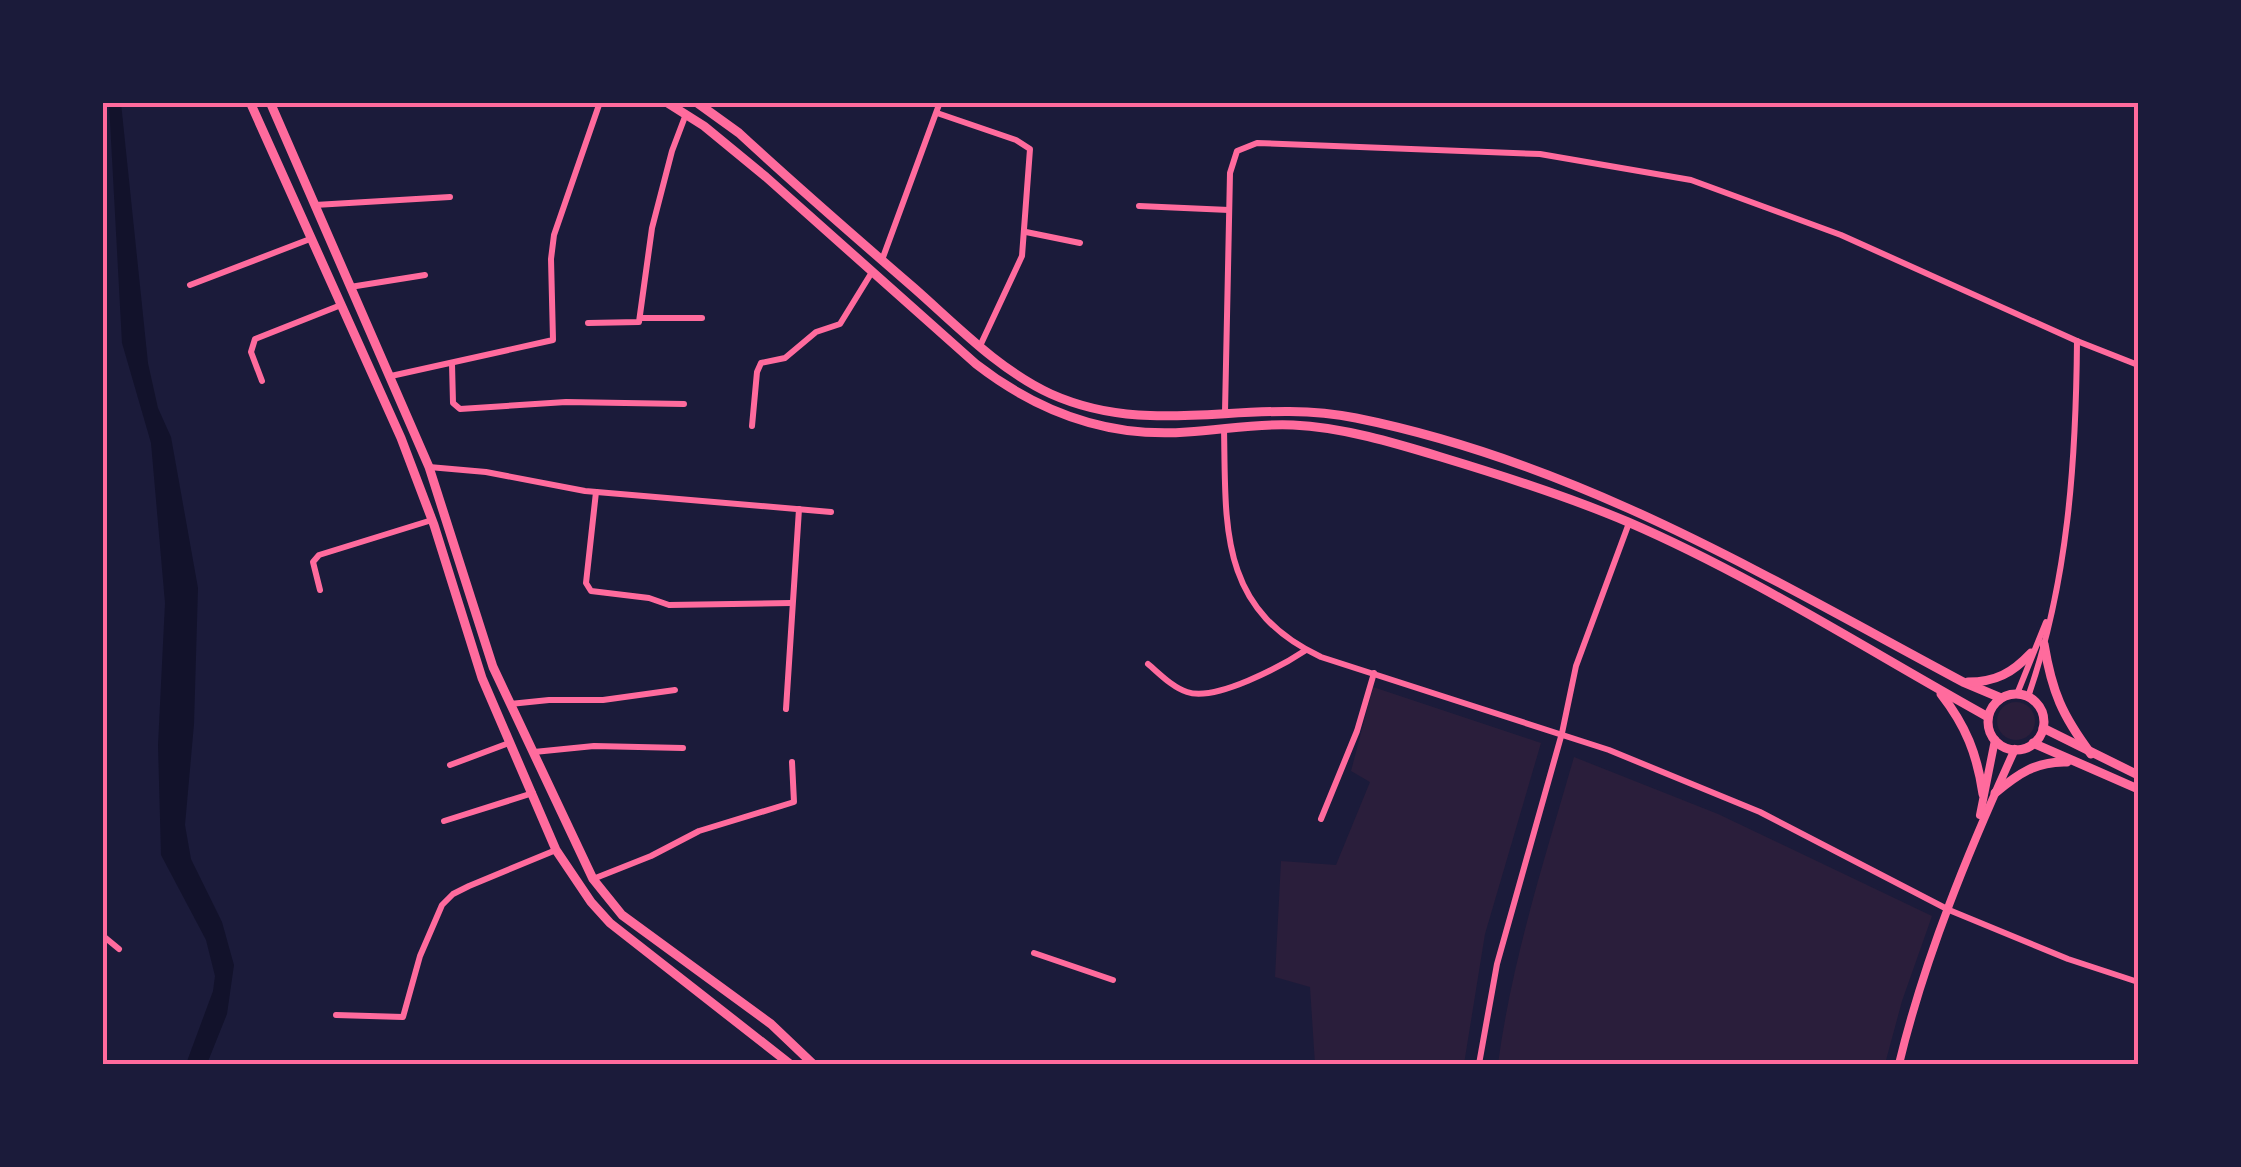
<svg xmlns="http://www.w3.org/2000/svg" width="2241" height="1167" viewBox="0 0 2241 1167" font-family="Ubuntu,sans-serif">
  <rect width="100%" height="100%" fill="#1b1b3a"/>
  <g fill="#2a1e3b">
    <polygon points="1373,687 1541,743 1485,934 1464,1064 1315,1064 1310,987 1275,977 1281,861 1336,865 1370,782 1351,771"/>
    <circle cx="2016" cy="721" r="19"/>
    <path d="M1574,757L1718,814L1932,916L1902,1001L1885,1064H1498C1512,959 1545,858 1574,757Z"/>
  </g>
  <polygon fill="#12122b" points="109,103 121,103 148,363 158,408 171,437 198,588 194,724 185,825 191,859 222,922 234,965 227,1014 207,1064 186,1064 213,991 215,976 206,940 161,855 158,745 165,603 151,443 122,343"/>
  <g fill="none" stroke-linecap="round" stroke-linejoin="round">
    <g stroke="#ff6b9d" stroke-width="6">
      <polyline points="937,113 1016,140 1030,149 1022,256 980,346"/>
      <polyline points="315,205 450,197"/>
      <polyline points="1139,206 1229,210"/>
      <polyline points="1026,232 1080,243"/>
      <polyline points="882,260 940,102"/>
      <polyline points="190,285 310,239"/>
      <polyline points="350,287 425,275"/>
      <polyline points="640,318 702,318"/>
      <polyline points="588,323 639,322 652,228 672,151 686,114"/>
      <polyline points="452,364 453,403 460,409 566,402 684,404"/>
      <polyline points="391,376 553,340 551,259 554,235 600,102"/>
      <polyline points="262,381 251,352 255,339 341,305"/>
      <polyline points="1225,412 1230,173 1237,151 1257,143 1540,154 1691,180 1841,235 2077,341 2138,365"/>
      <polyline points="752,426 757,372 761,363 785,358 816,332 840,324 872,272"/>
      <path d="M1224,428C1226,526 1218,609 1321,657L1609,750L1760,812L1949,910L2068,959L2138,982"/>
      <polyline points="429,467 486,472 585,491 831,512"/>
      <polyline points="596,492 586,583 591,591 649,598 669,605 791,603"/>
      <polyline points="320,590 313,562 319,555 432,520"/>
      <path d="M1148,664C1160,674 1172,687 1187,692C1215,702 1282,666 1306,650"/>
      <polyline points="2017,694 2046,622"/>
      <path d="M2028,697C2068,582 2076,462 2077,341"/>
      <polyline points="510,704 549,700 603,700 675,690"/>
      <polyline points="786,709 799,509"/>
      <polyline points="534,752 594,746 683,748"/>
      <polyline points="450,765 509,743"/>
      <polyline points="1321,819 1357,731 1374,673"/>
      <polyline points="444,821 533,793"/>
      <polyline points="593,879 651,856 699,831 794,802 792,762"/>
      <polyline points="102,935 119,949"/>
      <polyline points="1034,953 1113,980"/>
      <polyline points="336,1015 403,1017 420,956 442,905 453,894 469,886 556,850"/>
      <polyline points="1479,1064 1497,964 1562,733 1576,666 1629,523"/>
    </g>
    <g stroke="#ff6b9d" stroke-width="8">
      <polyline points="1980,815 1995,740"/>
      <path d="M1899,1064C1925,956 1969,850 2015,749"/>
    </g>
    <g stroke="#ff6b9d" stroke-width="9">
      <polyline points="250,102 401,438 434,525 482,678 556,850 591,902 610,923 790,1064"/>
      <polyline points="270,102 429,467 493,667 593,879 622,915 771,1024 813,1064"/>
      <path d="M666,102L704,126L766,177L976,364C1038,412 1108,438 1187,432C1223,430 1257,423 1293,425C1342,427 1395,443 1441,457C1504,476 1567,496 1628,522C1753,576 1869,651 1988,717"/>
      <path d="M696,102L739,133C796,186 855,237 914,288C956,325 999,370 1051,394C1154,440 1249,396 1356,418C1579,463 1765,576 1963,682L2001,698"/>
      <path d="M2044,644C2052,692 2062,715 2091,754"/>
      <path d="M1968,682C1996,682 2012,673 2031,653"/>
      <path d="M1941,694C1966,726 1977,754 1983,794"/>
      <circle cx="2016" cy="722" r="28"/>
      <polyline points="2043,728 2138,775"/>
      <polyline points="2033,743 2138,789"/>
      <path d="M1995,793C2018,774 2036,761 2067,762"/>
    </g>
  </g>
  <rect width="2241" height="1167" fill="none" stroke="#1b1b3a" stroke-width="210"/>
  <rect x="105" y="105" width="2031" height="957" fill="none" stroke="#ff6b9d" stroke-width="4"/>
</svg>
